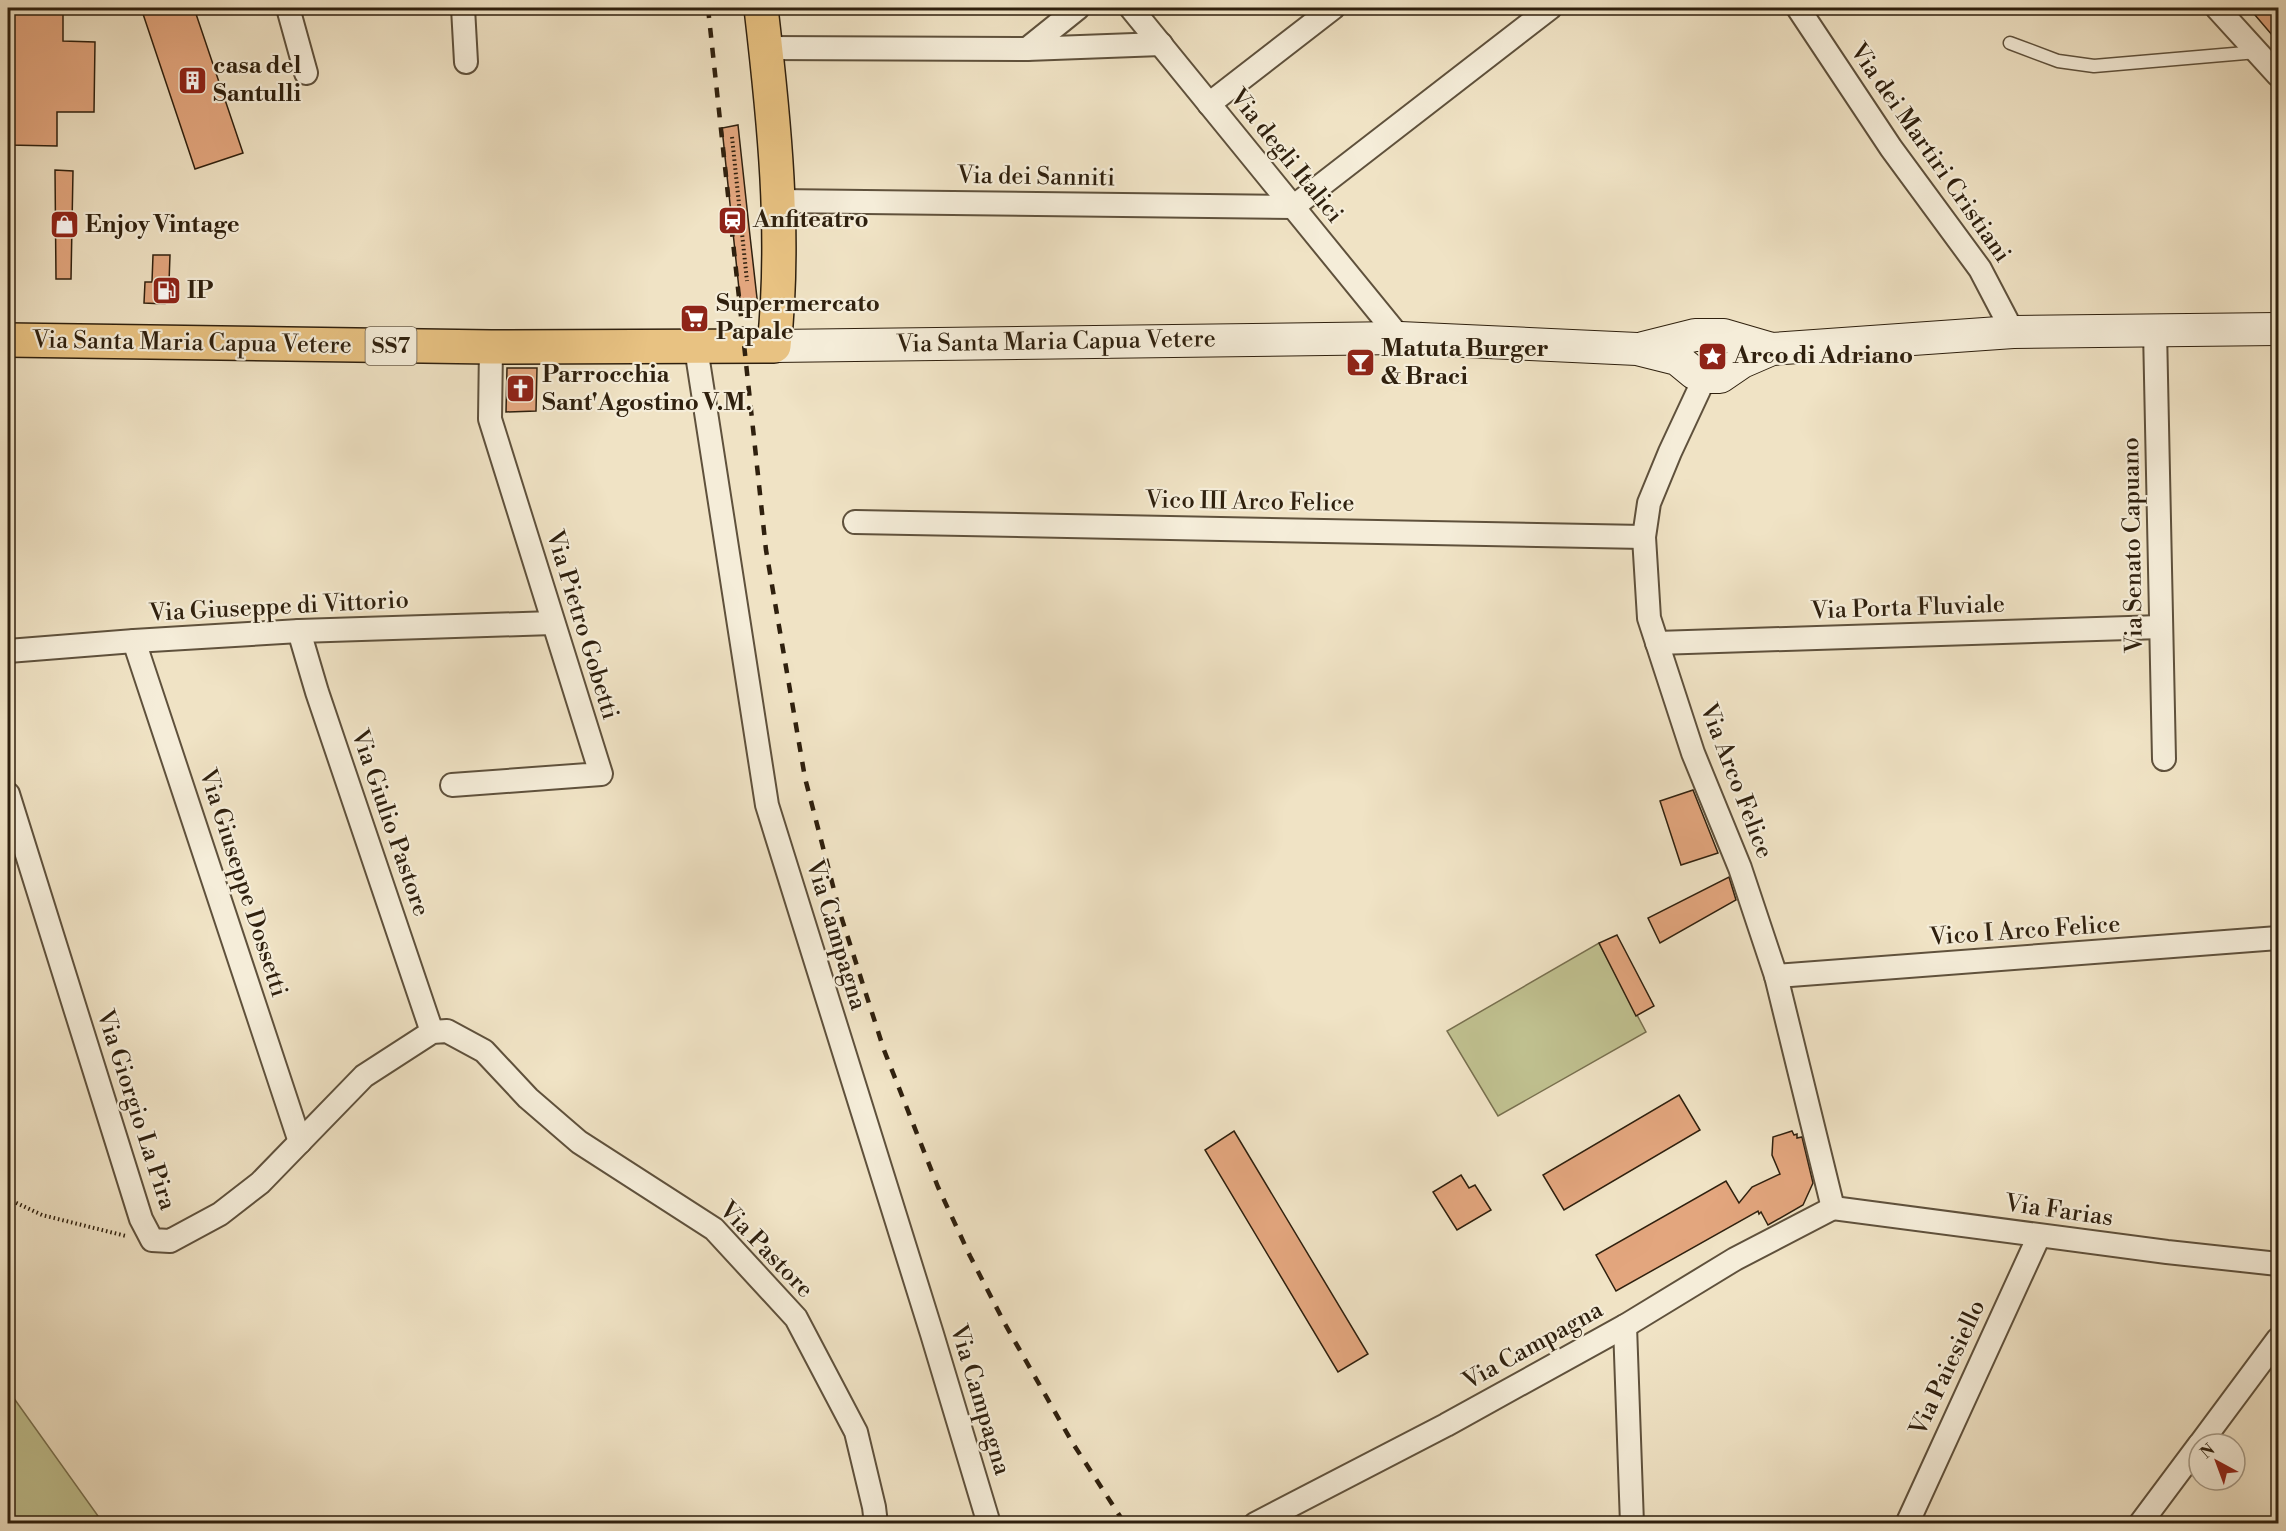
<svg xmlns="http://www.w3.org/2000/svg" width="2286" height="1531" viewBox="0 0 2286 1531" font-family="'Libre Bodoni',serif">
  <rect width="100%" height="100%" fill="#f0e3c5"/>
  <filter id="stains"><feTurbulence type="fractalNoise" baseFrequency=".00333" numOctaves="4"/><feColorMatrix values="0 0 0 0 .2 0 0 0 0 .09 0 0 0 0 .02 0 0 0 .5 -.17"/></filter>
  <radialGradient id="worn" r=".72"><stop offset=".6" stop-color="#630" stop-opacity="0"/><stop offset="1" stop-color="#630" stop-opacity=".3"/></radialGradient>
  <g fill="#c0c190" stroke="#78704f" stroke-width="1.5">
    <polygon points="1599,943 1646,1032 1498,1116 1447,1031"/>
    <polygon points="8,1390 103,1523 8,1523"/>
  </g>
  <g fill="#e3a67e" stroke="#2f200e" stroke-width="1.5">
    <polygon points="8,8 63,8 63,41 95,42 94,112 57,112 57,146 8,145"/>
    <polygon points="141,8 194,8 243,153 195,169"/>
    <polygon points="2249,8 2278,8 2278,42"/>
    <polygon points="738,125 749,227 758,307 741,308 722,128"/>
    <polygon points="55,170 73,171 71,279 56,279"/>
    <polygon points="153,255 170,255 169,283 166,283 165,304 144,303 145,282 152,282"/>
    <polygon points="507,368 537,368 536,411 506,412"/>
    <polygon points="1693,790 1718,853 1681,865 1660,801"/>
    <polygon points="1729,877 1736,900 1660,943 1648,918"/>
    <polygon points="1617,935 1654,1006 1636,1016 1599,943"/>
    <polygon points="1679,1095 1700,1130 1564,1210 1543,1175"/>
    <polygon points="1234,1131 1368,1354 1338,1372 1205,1150"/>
    <polygon points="1792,1131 1794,1135 1797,1134 1797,1138 1802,1137 1813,1183 1803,1205 1768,1225 1761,1212 1759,1214 1758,1211 1616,1291 1596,1255 1726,1181 1739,1203 1752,1187 1780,1174 1772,1155 1773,1137"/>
    <polygon points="1461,1175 1469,1188 1475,1185 1491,1210 1457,1230 1433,1192"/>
  </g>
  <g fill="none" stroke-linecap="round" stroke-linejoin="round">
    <defs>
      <polyline id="lane" points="2010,43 2058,61 2094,66 2257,52"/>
      <g id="street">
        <polyline points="288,8 306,73"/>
        <polyline points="463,8 466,62"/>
        <polyline points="1131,8 1400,338"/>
        <polyline points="1798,8 1891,148 1980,269 2013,332"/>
        <polyline points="2217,8 2278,75"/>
        <polyline points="765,48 1027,49 1161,44"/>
        <polyline points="1027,49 1078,8"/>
        <polyline points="1209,104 1333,8"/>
        <polyline points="778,201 1293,207 1550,8"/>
        <polyline points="2155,330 2164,759"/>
        <polyline points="696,348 767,805 932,1334 989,1524"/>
        <polyline points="1705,377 1670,452 1649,503 1644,537 1649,618 1693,753 1740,868 1776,976 1833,1208"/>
        <polyline points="855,522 1644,537"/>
        <polyline points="299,631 317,692 432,1032"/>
        <polyline points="134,641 300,1142"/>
        <polyline points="1657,643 2161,627"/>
        <polyline points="8,651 134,641 299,631 553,623"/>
        <polyline points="452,785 601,774 490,419 491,347"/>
        <polyline points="8,794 141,1219 152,1240 170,1241 220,1214 260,1183 364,1076 432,1032 447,1031 484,1051 528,1098 579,1142 714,1229 796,1318 856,1432 874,1507 876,1524"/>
        <polyline points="1776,976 2278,938"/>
        <polyline points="1833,1208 2167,1252 2278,1264"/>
        <polyline points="1625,1326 1632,1524"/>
        <polyline points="2200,1444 2278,1339"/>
        <polyline points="1255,1524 1446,1425 1625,1326 1735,1259 1833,1208"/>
        <polyline points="1907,1524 2039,1236"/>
        <polyline points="2140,1524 2199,1445"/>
      </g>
      <g id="secondary">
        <polyline points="774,346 1400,338 1637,349 1677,359 1694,373 1705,377 1720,377 1742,362 1772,349 2013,332 2278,329"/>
        <polyline points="1643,348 1695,335 1724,335 1772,349"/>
      </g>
      <path id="primary" d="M8,340L491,347L774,346C786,234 774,119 761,8"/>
    </defs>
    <use href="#lane" stroke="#5f513c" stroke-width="15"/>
    <use href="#street" stroke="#5f513c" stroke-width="26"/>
    <use href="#secondary" stroke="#2f200e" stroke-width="34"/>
    <use href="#primary" stroke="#2f200e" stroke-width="36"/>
    <g stroke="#2f200e" stroke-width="4" stroke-dasharray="1.5 3" stroke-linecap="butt">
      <polyline points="732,137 747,281"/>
      <polyline points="8,1199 42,1215 126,1236"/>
    </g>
    <use href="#lane" stroke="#f5edd9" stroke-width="12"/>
    <use href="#street" stroke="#f5edd9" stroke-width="22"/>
    <use href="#secondary" stroke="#f5edd9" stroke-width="32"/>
    <use href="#primary" stroke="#e8c282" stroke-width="33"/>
    <polyline stroke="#2f200e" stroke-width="4.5" stroke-dasharray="10 10" stroke-linecap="butt" points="708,8 766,550 805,778 840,913 884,1050 938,1187 970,1256 1005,1324 1072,1442 1125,1524"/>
  </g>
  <defs>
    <symbol id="building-square" viewBox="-11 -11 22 22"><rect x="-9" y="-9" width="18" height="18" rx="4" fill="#8f2418" stroke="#f5edd9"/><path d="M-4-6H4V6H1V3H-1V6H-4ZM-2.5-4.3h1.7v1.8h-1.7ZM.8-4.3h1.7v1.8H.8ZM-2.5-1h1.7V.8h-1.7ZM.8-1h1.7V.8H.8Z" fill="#fff"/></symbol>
    <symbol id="station-square" viewBox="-11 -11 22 22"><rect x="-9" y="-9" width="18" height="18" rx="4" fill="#8f2418" stroke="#f5edd9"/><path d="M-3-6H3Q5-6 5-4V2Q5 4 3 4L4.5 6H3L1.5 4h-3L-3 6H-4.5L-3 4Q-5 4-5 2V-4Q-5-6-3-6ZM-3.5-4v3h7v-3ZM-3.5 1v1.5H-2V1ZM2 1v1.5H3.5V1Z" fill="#fff"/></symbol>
    <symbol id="shop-square" viewBox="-11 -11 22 22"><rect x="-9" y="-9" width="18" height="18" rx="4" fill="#8f2418" stroke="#f5edd9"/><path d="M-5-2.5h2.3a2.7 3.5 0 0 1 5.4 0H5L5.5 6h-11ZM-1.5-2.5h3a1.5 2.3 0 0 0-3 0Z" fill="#fff"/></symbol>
    <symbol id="fuel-square" viewBox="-11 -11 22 22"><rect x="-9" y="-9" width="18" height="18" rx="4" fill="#8f2418" stroke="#f5edd9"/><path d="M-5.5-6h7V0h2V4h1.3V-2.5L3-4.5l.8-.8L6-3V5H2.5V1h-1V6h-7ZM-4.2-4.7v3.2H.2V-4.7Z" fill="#fff"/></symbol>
    <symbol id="supermarket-square" viewBox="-11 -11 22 22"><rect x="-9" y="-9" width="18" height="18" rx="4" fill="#8f2418" stroke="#f5edd9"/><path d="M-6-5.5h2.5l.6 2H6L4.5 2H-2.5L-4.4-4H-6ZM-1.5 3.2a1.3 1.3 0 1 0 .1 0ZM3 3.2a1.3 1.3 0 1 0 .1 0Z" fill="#fff"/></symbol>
    <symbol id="sight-square" viewBox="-11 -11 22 22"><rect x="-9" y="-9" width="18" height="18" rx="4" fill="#8f2418" stroke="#f5edd9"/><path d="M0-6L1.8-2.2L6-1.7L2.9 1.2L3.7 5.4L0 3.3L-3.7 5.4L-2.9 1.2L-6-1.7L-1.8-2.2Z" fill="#fff"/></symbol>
    <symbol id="bar-square" viewBox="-11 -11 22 22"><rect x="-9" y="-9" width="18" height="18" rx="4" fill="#8f2418" stroke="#f5edd9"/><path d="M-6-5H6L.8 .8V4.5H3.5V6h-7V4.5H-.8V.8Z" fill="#fff"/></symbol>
    <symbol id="church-square" viewBox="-11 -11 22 22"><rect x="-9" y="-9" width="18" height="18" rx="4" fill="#8f2418" stroke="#f5edd9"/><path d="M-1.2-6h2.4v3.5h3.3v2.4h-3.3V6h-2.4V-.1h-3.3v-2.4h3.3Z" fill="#fff"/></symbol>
  </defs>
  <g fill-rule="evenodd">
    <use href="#building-square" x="176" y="64" width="33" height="33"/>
    <use href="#station-square" x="716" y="204" width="33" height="33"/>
    <use href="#shop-square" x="48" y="208" width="33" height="33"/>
    <use href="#fuel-square" x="150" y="274" width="33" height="33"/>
    <use href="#supermarket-square" x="678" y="302" width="33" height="33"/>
    <use href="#sight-square" x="1696" y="340" width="33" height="33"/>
    <use href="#bar-square" x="1344" y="346" width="33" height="33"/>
    <use href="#church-square" x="504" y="372" width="33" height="33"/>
  </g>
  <g text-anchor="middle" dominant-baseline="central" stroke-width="4.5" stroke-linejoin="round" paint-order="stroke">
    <rect fill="#f5edd9" stroke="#6a5e4b" stroke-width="1.5" x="365.5" y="327" width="51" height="38" rx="4.5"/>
    <g font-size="22" font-weight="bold" fill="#2f200e">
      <text x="391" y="346">SS7</text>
    </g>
    <g font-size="24" font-weight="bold" fill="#2f200e" stroke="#f5edd9" text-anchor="start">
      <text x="213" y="66">casa del<tspan x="213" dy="28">Santulli</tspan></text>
      <text x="753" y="220">Anfiteatro</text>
      <text x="85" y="225">Enjoy Vintage</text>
      <text x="187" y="291">IP</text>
      <text x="716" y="304">Supermercato<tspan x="716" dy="28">Papale</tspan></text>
      <text x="1381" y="349">Matuta Burger<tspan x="1381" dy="28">&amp; Braci</tspan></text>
      <text x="1733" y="356">Arco di Adriano</text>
      <text x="542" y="375">Parrocchia<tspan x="542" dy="28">Sant'Agostino V.M.</tspan></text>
    </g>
    <g font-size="24" fill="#2f200e" stroke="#f5edd9">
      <text transform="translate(1930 153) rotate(55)">Via dei Martiri Cristiani</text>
      <text transform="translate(1286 156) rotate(51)">Via degli Italici</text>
      <text transform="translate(1036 177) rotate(1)">Via dei Sanniti</text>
      <text transform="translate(1056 342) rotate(-1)">Via Santa Maria Capua Vetere</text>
      <text transform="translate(192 343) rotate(1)">Via Santa Maria Capua Vetere</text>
      <text transform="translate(1250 502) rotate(1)">Vico III Arco Felice</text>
      <text transform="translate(2133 545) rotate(-91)">Via Senato Capuano</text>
      <text transform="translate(279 607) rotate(-3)">Via Giuseppe di Vittorio</text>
      <text transform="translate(1908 608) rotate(-2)">Via Porta Fluviale</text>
      <text transform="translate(582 625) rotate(73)">Via Pietro Gobetti</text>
      <text transform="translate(1736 781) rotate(69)">Via Arco Felice</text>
      <text transform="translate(390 823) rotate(71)">Via Giulio Pastore</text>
      <text transform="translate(243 883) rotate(72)">Via Giuseppe Dossetti</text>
      <text transform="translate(2025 931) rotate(-4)">Vico I Arco Felice</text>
      <text transform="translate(836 935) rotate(73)">Via Campagna</text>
      <text transform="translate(136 1110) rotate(72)">Via Giorgio La Pira</text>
      <text transform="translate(2059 1211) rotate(8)">Via Farias</text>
      <text transform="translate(766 1250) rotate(46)">Via Pastore</text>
      <text transform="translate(1533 1346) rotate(-29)">Via Campagna</text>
      <text transform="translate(1948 1368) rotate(-65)">Via Paiesiello</text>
      <text transform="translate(980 1400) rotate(73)">Via Campagna</text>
    </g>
  </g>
  <rect width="2286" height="1531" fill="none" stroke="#f0e3c5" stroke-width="30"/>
  <rect x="9" y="9" width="2268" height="1513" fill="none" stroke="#2f200e" stroke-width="3"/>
  <rect x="15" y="15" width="2256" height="1501" fill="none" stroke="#2f200e" stroke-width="1.5"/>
  <g transform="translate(2217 1462) rotate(319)"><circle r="28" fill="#f5edd9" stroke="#a69b88" stroke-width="1.5"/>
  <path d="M0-4.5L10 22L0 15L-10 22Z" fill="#8f2418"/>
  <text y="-9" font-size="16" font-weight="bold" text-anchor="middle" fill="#2f200e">N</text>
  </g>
  <rect width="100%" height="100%" filter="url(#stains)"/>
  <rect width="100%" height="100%" fill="url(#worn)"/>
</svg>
